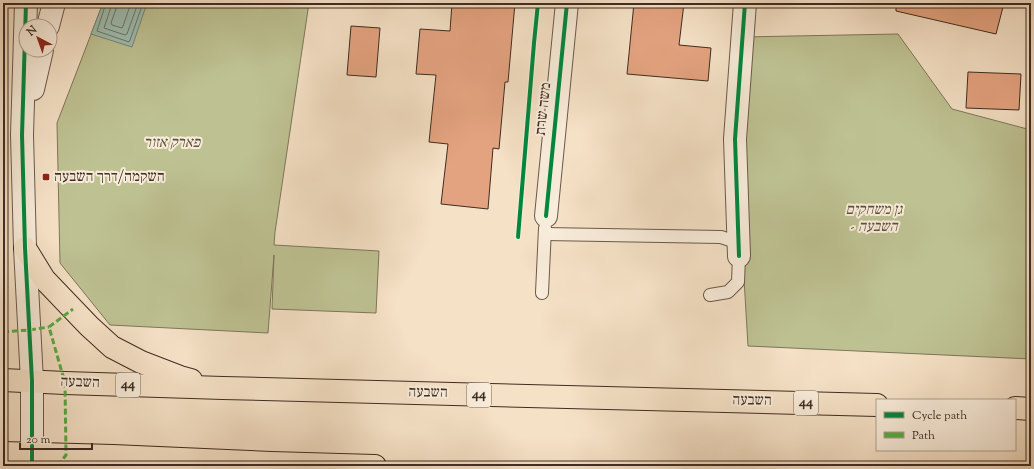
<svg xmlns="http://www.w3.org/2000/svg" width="1034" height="469" viewBox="0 0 1034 469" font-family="'Sorts Mill Goudy','Frank Ruhl Libre',serif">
  <rect width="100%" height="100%" fill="#f5e1c6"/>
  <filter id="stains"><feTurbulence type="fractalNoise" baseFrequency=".005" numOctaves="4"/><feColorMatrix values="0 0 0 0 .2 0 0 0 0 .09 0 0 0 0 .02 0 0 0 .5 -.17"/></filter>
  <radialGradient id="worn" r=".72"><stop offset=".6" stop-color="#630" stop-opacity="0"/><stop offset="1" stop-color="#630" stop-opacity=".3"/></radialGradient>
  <g fill="#bec293" stroke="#7e775a">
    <polygon points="103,3 309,3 275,232 274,245 379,251 376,313 272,309 274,255 268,333 110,325 60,263 57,123"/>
    <polygon points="898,34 952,109 1031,130 1031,359 748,346 737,161 741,37"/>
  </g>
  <polygon fill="#9dbeb1" stroke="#778478" points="103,3 147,3 132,47 91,34"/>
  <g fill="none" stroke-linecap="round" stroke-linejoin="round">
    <g stroke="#6e756a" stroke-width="1">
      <polyline points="106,3 97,31 129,42 130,40 143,3"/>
      <polyline points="111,3 111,7 104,28 125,35 127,34 138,3"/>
      <polyline points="117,3 116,9 111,23 112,25 122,28 123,26 131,3"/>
    </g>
  </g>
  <g fill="#e4a380" stroke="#3f2c22">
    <polygon points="452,3 515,3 508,82 505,82 499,149 493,148 488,209 441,204 448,144 429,142 436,75 416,74 420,29 450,31"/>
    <polygon points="634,3 684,3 679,45 711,48 708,81 627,74"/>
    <polygon points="896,3 1004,3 996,34 896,11"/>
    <polygon points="351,26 380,28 376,77 347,75"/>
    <polygon points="968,72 1021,74 1019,110 966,108"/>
  </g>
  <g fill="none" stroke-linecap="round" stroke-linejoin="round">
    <defs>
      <g id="service">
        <polyline points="545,234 721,237 733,241 739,256 738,282 728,292 710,295"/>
        <polyline points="542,293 545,228"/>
      </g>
      <g id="minor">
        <polyline points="546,216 567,3"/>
        <polyline points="739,256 735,139 745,3"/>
      </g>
      <g id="tertiary">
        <polyline points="26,3 22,135 25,248 32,381 32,466"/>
        <polyline points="48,26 54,3"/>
        <polyline points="33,89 42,50"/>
      </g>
      <g id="trunk">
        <polyline points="25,248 44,279 89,326 112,347 141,362 180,377 191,380"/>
        <polyline points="3,380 65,383 223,388 877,405"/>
        <polyline points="1015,408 1031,409"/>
        <polyline points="3,453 113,456 271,463 375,466"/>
      </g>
    </defs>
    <use href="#service" stroke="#6c594b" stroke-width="14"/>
    <use href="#minor" stroke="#6c594b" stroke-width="24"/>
    <use href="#tertiary" stroke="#6c594b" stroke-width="24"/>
    <use href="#trunk" stroke="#3f2c22" stroke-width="24"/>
    <use href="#service" stroke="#f8ecda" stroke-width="12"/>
    <use href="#minor" stroke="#f8ecda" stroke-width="22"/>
    <use href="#tertiary" stroke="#f8ecda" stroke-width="22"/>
    <use href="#trunk" stroke="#f5e1c6" stroke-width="22"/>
    <g stroke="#56ab43" stroke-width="3" stroke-dasharray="6 3" stroke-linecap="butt">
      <polyline points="3,332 29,330 49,327"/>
      <polyline points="58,466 66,455 65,383 49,327 73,309"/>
    </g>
    <defs>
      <g id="cycleway">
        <polyline points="26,3 22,135 25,248 32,381 32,466"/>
        <polyline points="546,216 567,3"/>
        <polyline points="518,237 534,43 538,3"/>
        <polyline points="739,256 735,139 745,3"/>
      </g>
    </defs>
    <use href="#cycleway" stroke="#f8ecda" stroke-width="6"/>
    <use href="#cycleway" stroke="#00873e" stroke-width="4"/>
  </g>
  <rect fill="#8f2418" stroke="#f8ecda" stroke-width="1.5" x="42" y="173" width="8" height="8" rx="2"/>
  <g text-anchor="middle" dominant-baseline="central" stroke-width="4" stroke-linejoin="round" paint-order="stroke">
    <g fill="#f8ecda" stroke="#766659" stroke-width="1">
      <rect x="116" y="373" width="24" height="24" rx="3"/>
      <rect x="467" y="383" width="24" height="24" rx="3"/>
      <rect x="794" y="391" width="24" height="24" rx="3"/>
    </g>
    <g font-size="14" font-weight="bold" fill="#3f2c22">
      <text x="128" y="385">44</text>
      <text x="479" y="395">44</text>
      <text x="806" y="403">44</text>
    </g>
    <g font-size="15" fill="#3f2c22" stroke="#f8ecda">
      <text transform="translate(544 109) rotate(-84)">משה שרת</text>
      <text transform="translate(80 383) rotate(2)">השבעה</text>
      <text transform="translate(428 393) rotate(1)">השבעה</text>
      <text transform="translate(752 401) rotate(1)">השבעה</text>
    </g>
    <g font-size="15" font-style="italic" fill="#5f523e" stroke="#f8ecda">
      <text x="172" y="143">פארק אזור</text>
      <text x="874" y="210">גן משחקים<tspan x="874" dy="17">- השבעה</tspan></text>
    </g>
    <g font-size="15" fill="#3f2c22" stroke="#f8ecda" text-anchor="start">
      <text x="54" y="177">השקמה/דרך השבעה</text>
    </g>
  </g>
  <rect width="1034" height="469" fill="none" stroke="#f5e1c6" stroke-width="16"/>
  <rect x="4" y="4" width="1026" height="461" fill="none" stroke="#3f2c22" stroke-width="2"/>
  <rect x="8" y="8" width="1018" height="453" fill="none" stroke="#3f2c22"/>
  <rect x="876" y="399" width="140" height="52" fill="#f8ecda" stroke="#ae9f90"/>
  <rect x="884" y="412" width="20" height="6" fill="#00873e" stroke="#ae9f90"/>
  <text x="912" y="419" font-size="12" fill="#3f2c22">Cycle path</text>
  <rect x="884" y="432" width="20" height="6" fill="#56ab43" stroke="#ae9f90"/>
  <text x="912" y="439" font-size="12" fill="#3f2c22">Path</text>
  <g transform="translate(38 38) rotate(319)"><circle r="19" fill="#f8ecda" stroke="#ae9f90"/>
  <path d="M0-3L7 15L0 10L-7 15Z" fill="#8f2418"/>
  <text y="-6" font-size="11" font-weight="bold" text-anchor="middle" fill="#3f2c22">N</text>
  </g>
  <path d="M20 443v6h72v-6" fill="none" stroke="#3f2c22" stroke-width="2"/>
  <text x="26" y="443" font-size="12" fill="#3f2c22" stroke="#f8ecda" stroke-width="3" paint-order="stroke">20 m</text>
  <rect width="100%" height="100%" filter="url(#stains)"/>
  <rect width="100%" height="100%" fill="url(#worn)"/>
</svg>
